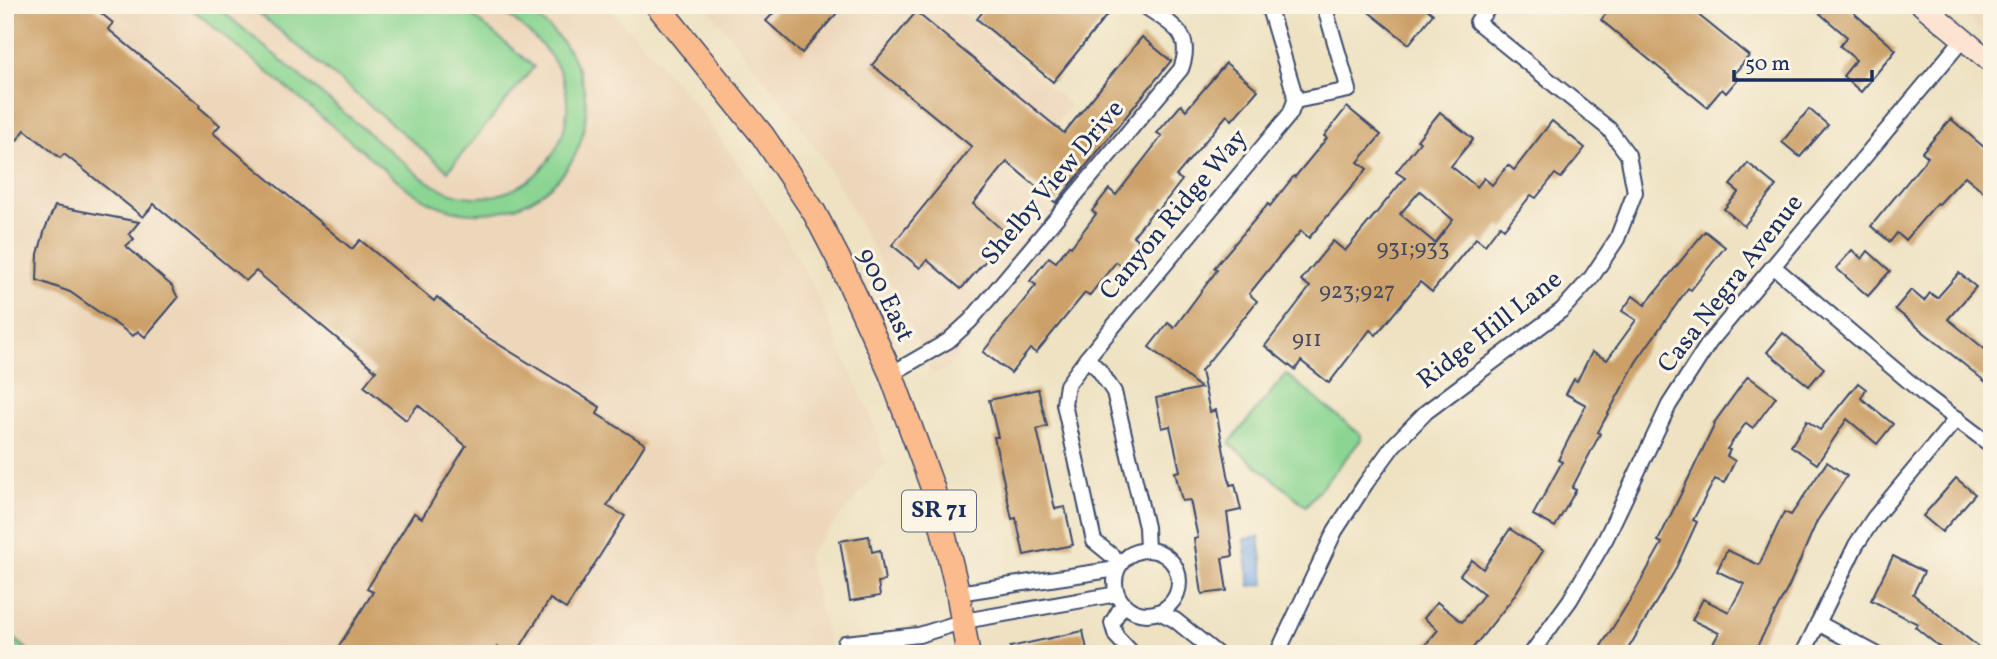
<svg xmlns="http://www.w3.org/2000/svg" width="1997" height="659" viewBox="0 0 1997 659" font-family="Vollkorn,serif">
  <rect width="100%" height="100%" fill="#fcf5e5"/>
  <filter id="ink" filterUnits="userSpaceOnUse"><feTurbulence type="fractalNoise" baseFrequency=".0143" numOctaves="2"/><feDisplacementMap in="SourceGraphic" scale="14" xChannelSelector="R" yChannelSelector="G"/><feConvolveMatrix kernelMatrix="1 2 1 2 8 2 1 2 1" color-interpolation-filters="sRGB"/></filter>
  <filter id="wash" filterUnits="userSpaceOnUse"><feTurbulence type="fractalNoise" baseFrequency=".00686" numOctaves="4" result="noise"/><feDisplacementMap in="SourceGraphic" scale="28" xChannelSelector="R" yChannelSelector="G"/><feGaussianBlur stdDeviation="1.57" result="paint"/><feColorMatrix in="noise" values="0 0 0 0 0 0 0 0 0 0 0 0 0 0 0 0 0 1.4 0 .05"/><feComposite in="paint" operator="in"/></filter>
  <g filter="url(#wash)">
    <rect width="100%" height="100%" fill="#eee2c2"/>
    <g fill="#edd7bb">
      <polygon points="5,5 606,5 656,59 704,116 753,185 789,242 814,289 870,414 886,464 807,555 829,645 821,654 5,654"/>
      <polygon points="705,5 952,5 1071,105 1010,178 1068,223 948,368 932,375 883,267 835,179 795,117"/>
      <polygon points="1951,5 1992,5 1992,39"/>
    </g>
    <g fill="#8ad592" stroke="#528278" stroke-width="2">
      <path d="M187,5H215L420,176C437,188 453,196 474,197C539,200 587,128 559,70C545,42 518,24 495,5H522C543,22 565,39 576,64C621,168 502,258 408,189Z"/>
      <polygon points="249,5 460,5 534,67 448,171"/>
      <polygon points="1286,374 1361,435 1361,440 1306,506 1229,443"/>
      <polygon points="5,631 33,654 5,654"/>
    </g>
    <polygon fill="#7caee8" stroke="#4c6ea3" stroke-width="2" points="1259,537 1265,584 1250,586 1244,539"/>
    <g id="blocks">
      <g fill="#cca068" fill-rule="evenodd">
        <polygon points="5,5 91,5 113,23 108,29 200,105 199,107 220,125 213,133 352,249 360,240 434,301 437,297 482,334 600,407 597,414 645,444 607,506 625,516 566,609 550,599 516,654 508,654 497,647 493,654 334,654 373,592 367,589 414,513 422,518 466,446 418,405 406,420 364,386 376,371 256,271 246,281 154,204 143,217 64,154 60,158 25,130 17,140 5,130"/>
        <polygon points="781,5 844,5 802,53 766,21"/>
        <polygon points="988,5 1115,5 1053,82 977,19"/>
        <polygon points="1360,5 1422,5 1433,14 1409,44"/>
        <polygon points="1613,5 1686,5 1749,56 1733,75 1738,79 1726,93 1722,89 1707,107 1601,20"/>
        <polygon points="1810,5 1845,5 1896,50 1861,92 1843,76 1856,60 1840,46 1847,37"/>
        <polygon points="916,12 1064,133 1142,37 1171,61 1056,203 1007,162 973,204 1008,235 961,289 927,260 920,268 892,245 972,147 872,65"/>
        <polygon points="1226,63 1258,90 1232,120 1227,115 1176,176 1182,180 1158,211 1155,209 1133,236 1139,241 1121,265 1116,262 1089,296 1085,293 1036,353 1030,349 1011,373 983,352 1036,285 1030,281 1049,257 1056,262 1069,245 1071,247 1096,214 1092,211 1109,189 1116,195 1162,136 1157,133 1181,105 1186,110"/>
        <polygon points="1347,107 1381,135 1358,162 1367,169 1309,238 1301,231 1278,258 1249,294 1257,301 1201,371 1210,412 1216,410 1230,485 1235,484 1241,510 1227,513 1233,556 1222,558 1227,591 1202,594 1194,539 1198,538 1190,500 1182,501 1175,472 1180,471 1170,426 1162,428 1156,398 1201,388 1149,347 1168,323 1174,328 1217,270 1214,268 1268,204 1270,206 1294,176 1295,177 1327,138 1324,136"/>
        <polygon points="1809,109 1828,125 1800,157 1782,142"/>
        <path d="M1440,112L1473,139L1451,166L1477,187L1484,178L1492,185L1508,165L1514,170L1552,121L1585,148L1561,178L1555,174L1536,198L1531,195L1504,229L1500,225L1485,245L1476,238L1432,292L1420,282L1376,335L1370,330L1329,383L1301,361L1295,370L1265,346L1310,287L1301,280L1333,241L1345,251L1405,178L1396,172L1420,142L1417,140ZM1420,191L1453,220L1435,243L1400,214Z"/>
        <polygon points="1951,119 1992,154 1992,199 1965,176 1939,204 1937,203 1905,240 1897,233 1890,242 1871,226 1928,157 1922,152"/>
        <polygon points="1748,163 1776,186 1744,226 1724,209 1739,192 1730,185"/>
        <polygon points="55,206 139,222 129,234 134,239 126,246 172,286 178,298 145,337 138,331 133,336 70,292 37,280 38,254 45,229"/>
        <polygon points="1705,231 1725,247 1691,290 1688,288 1636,362 1598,432 1600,434 1572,488 1576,490 1555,527 1533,515 1562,462 1558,460 1586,405 1566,394 1574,379 1577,381 1592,352 1607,360 1636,320 1622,311 1633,296 1645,305"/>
        <polygon points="1852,250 1862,259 1868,251 1890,271 1868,296 1836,268"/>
        <polygon points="1959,273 1976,287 1948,319 1992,355 1992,387 1895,309 1911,290 1924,301 1930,293 1937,298"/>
        <polygon points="1783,333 1824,368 1809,386 1767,352"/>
        <polygon points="1748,376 1776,397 1753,428 1746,423 1727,449 1730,450 1727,456 1735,461 1724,483 1715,479 1693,520 1697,522 1674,572 1625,654 1596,654 1632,597 1662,543 1658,541 1715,424 1714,423"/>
        <polygon points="1858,383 1866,389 1861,398 1893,424 1877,444 1847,419 1817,464 1791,446 1807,421 1820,430"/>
        <polygon points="1038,389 1047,426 1037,429 1055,509 1065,507 1073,545 1024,555 1016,518 1012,519 994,437 998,437 989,400"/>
        <polygon points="1827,462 1847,476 1817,521 1789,586 1753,654 1707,654 1719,633 1692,620 1703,599 1729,612 1744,584 1717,571 1727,550 1759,565 1784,512 1791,515"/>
        <polygon points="1956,478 1975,494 1942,532 1923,516"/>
        <polygon points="1510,529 1543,551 1510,602 1468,654 1438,654 1426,644 1438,630 1424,618 1437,602 1462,622 1484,594 1460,575 1472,560 1483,569"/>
        <polygon points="869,536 872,552 880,550 885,581 878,582 880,596 850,601 840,541"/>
        <polygon points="1893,556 1924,572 1913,594 1987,654 1948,654 1915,627 1918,624 1871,600"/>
        <polygon points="1083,631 1088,654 1011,654 1010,647"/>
      </g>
    </g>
  </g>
  <g filter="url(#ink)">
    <use href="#blocks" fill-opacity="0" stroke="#3b4a6d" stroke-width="2"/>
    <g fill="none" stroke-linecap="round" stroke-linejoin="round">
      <defs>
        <g id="street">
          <polyline points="1295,101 1349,90 1324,5"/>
          <polyline points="1773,266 1926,396 1992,446"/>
          <polyline points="1087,358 1067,385 1064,404 1094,541 1121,563"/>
          <path d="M891,374L948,341L970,321L1181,69C1195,32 1170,24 1143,5"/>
          <polyline points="1147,549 1146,527 1114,392 1099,370 1087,358 1290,114 1295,101 1294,92 1268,5"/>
          <circle cx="1147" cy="582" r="32"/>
          <polyline points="958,593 1117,569"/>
          <polyline points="1123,604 1112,623 1116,636 1133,654"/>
          <polyline points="1159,612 1175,620 1217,654"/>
          <polyline points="1818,623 1876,654"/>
          <polyline points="844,654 845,643 919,635 964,621 1117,594"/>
          <polyline points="1277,654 1335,531 1366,483 1393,446 1426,412 1562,310 1591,278 1617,239 1635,192 1628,155 1609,129 1477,22 1491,5"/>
          <polyline points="1531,654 1570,600 1606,538 1669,405 1709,343 1963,39"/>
          <polyline points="1803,654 1856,545 1874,518 1957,418"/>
        </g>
        <polyline id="secondary" points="1922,5 1992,63"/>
        <polyline id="primary" points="657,5 763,136 814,212 838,258 891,374 933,489 958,593 968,654"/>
      </defs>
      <use href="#street" stroke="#3b4a6d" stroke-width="18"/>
      <use href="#secondary" stroke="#3b4a6d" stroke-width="24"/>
      <use href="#primary" stroke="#3b4a6d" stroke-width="26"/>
      <use href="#street" stroke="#fff" stroke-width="14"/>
      <use href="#secondary" stroke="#fde4d1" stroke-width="21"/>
      <use href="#primary" stroke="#fbbb8d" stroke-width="23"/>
    </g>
  </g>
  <g text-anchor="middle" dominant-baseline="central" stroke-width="6" stroke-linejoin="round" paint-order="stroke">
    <g font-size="23" fill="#474b60">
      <text x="1413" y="249">931;933</text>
      <text x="1357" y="292">923;927</text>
      <text x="1307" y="340">911</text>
    </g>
    <rect fill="#fcf5e5" stroke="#5e6a86" stroke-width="2" x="902" y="490.5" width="74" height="41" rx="5"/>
    <g font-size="24" font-weight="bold" fill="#1b2f5e">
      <text x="939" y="511">SR 71</text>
    </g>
    <g font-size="26" fill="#1b2f5e" stroke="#fcf5e5">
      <text transform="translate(1053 183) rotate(-50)">Shelby View Drive</text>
      <text transform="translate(1174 215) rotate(-50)">Canyon Ridge Way</text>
      <text transform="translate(1731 284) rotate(-52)">Casa Negra Avenue</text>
      <text transform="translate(885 295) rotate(65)">900 East</text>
      <text transform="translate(1490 330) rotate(-38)">Ridge Hill Lane</text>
    </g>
  </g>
  <rect width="1997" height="659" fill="none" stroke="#fcf5e5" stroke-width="28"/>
  <path d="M1734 70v10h138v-10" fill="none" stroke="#1b2f5e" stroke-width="3.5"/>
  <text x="1745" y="70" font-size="21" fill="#1b2f5e" stroke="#fcf5e5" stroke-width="5" paint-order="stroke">50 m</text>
</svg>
